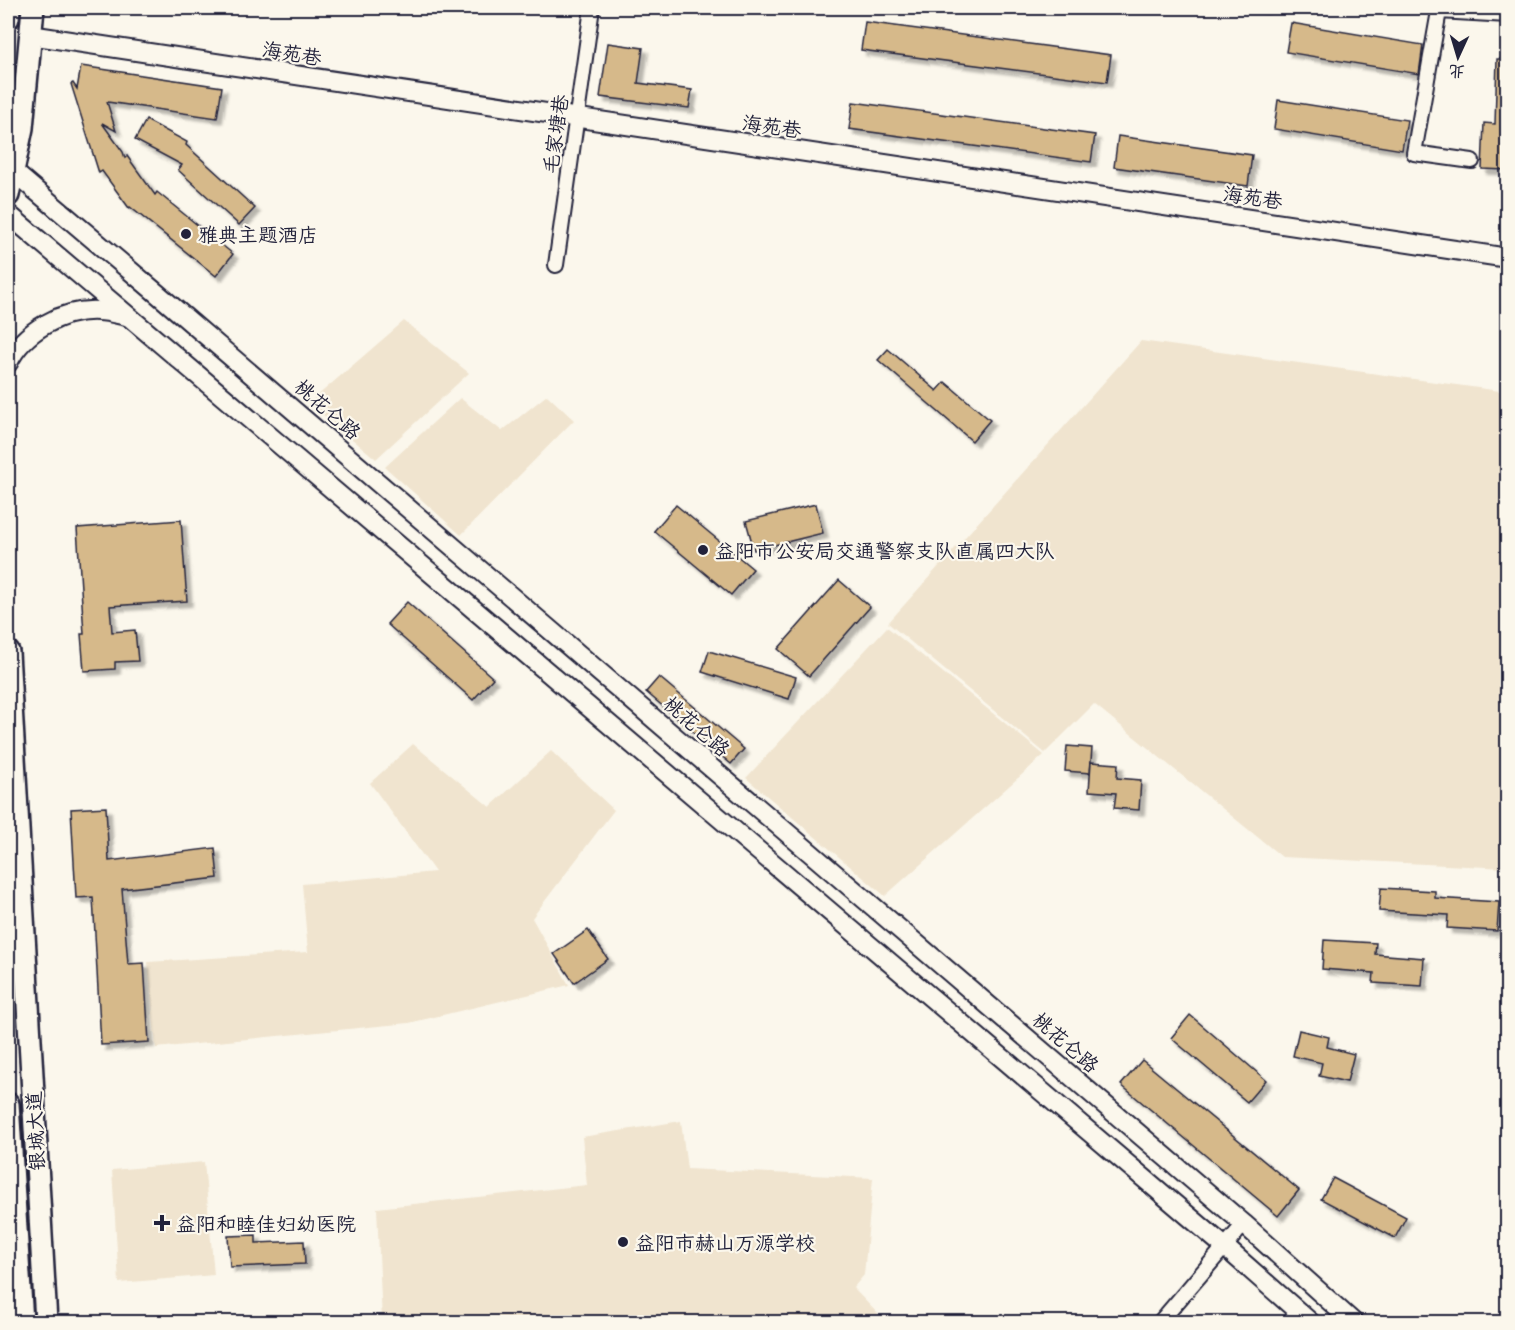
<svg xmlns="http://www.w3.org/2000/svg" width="1515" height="1330" viewBox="0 0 1515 1330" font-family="Delius,'LXGW WenKai TC',sans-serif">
  <defs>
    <filter id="shadow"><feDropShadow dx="5" dy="5" stdDeviation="1.5" flood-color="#0004"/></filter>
  </defs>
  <rect width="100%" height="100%" fill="#fbf7ec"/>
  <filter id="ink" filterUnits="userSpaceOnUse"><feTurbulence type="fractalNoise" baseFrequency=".0167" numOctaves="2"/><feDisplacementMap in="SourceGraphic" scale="12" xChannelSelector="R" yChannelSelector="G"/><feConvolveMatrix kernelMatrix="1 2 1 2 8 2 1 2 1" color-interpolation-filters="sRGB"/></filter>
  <g filter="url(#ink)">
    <g fill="#f0e4cf">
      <polygon points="404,321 469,373 376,459 309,403"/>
      <polygon points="1141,341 1507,392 1507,868 1282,857 1094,704 1045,753 888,623"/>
      <polygon points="547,395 574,420 461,535 385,467 460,398 502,431"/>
      <polygon points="887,627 1044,755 885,896 746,778"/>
      <polygon points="413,744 490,807 551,751 614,810 532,918 569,985 409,1023 156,1048 148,962 308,952 302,884 435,872 370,783"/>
      <polygon points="681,1121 687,1169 873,1178 864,1275 853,1288 882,1318 877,1322 382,1322 377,1208 587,1185 582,1137"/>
      <polygon points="204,1162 214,1275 119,1283 112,1170"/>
    </g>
    <g fill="#d6b98a" stroke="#22223b" stroke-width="1.5" filter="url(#shadow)">
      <polygon points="865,22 1111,55 1107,82 861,50"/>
      <polygon points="1291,23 1423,45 1419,74 1286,52"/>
      <polygon points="608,43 643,48 638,83 692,90 689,108 600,97"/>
      <polygon points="1497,59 1508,59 1508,170 1482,169 1484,123 1495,124"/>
      <polygon points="81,66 222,87 217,118 107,102 116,131 102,123 123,152 125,158 127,156 155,195 157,192 233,254 216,276 130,207 129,208 102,171 99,173 71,84 73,83 77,89"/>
      <polygon points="1278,100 1407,120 1402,150 1274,129"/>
      <polygon points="853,102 1095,135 1091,162 849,129"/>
      <polygon points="146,120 187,142 186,145 255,208 239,225 178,170 182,165 135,140"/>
      <polygon points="1118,136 1252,155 1248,186 1114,167"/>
      <polygon points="888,349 937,391 945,382 990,420 972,441 878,360"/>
      <polygon points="816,504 823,533 754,550 746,521"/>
      <polygon points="676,505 753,569 731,595 654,531"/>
      <polygon points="181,520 187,601 110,606 112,632 135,630 138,661 115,662 115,669 84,671 81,634 84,634 77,528"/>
      <polygon points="839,580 870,607 809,676 778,649"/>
      <polygon points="407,602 493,678 473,700 387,624"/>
      <polygon points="709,651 796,677 789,699 702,672"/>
      <polygon points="659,677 744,749 731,764 646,692"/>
      <polygon points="1067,746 1092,748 1090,773 1065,771"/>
      <polygon points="1091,762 1118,764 1117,778 1141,780 1139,810 1114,808 1116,793 1089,791"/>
      <polygon points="106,807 109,861 215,848 218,878 122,889 128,964 144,963 149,1042 101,1045 93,897 76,898 71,809"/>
      <polygon points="1381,888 1435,891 1435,898 1499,902 1497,931 1447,928 1448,915 1379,911"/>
      <polygon points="588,930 608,959 574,983 554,954"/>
      <polygon points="1324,940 1376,943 1375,954 1424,958 1422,986 1373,983 1374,973 1322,969"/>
      <polygon points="1190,1015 1266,1080 1247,1102 1171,1038"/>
      <polygon points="1299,1030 1329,1037 1327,1047 1354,1054 1347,1082 1319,1076 1322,1063 1293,1056"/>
      <polygon points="1142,1060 1299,1190 1278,1216 1121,1085"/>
      <polygon points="1333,1178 1406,1217 1395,1238 1321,1199"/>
      <polygon points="256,1235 256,1243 304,1241 305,1264 230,1267 228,1236"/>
    </g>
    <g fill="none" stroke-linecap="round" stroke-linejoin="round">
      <defs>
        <polyline id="lane" points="1254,8 1268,9 1269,8"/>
        <g id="street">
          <polyline points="1472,161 1414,153 1439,11 1508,15"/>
          <polyline points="556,265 592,8"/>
          <polyline points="1160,1322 1244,1224"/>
        </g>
        <g id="secondary">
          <polyline points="30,35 1508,258"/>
          <polyline points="8,167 153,290 1244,1224 1353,1322"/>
          <polyline points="8,214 1225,1247 1310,1322"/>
          <path d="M8,363C23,331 63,309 98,311C107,311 117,314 126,316"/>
        </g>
        <g id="primary">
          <polyline points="8,18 9,8"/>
          <polyline points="8,195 22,128 33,8"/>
          <polyline points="8,652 46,1322"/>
          <polyline points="8,1104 22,1322"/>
        </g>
      </defs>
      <use href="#lane" stroke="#22223b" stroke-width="11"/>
      <use href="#street" stroke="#22223b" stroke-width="18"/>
      <use href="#secondary" stroke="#22223b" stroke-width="22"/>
      <use href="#primary" stroke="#22223b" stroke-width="26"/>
      <use href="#lane" stroke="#fbf7ec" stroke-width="7"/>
      <use href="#street" stroke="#fbf7ec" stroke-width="14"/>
      <use href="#secondary" stroke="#fbf7ec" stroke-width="18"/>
      <use href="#primary" stroke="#fbf7ec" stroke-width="21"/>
    </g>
  </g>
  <g fill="#22223b" stroke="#fbf7ec" stroke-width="2">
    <circle cx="186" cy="234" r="6"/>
    <circle cx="703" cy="550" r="6"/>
    <path d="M159 1214h6v6h6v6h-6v6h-6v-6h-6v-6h6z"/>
    <circle cx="623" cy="1242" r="6"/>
  </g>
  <g text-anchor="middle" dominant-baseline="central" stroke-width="4.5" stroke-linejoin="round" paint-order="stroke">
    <g font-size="20" fill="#22223b" stroke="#fbf7ec">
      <text transform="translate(292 53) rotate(9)">海苑巷</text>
      <text transform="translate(772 126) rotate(8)">海苑巷</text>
      <text transform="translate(555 134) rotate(-82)">毛家塘巷</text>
      <text transform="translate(1253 197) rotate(8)">海苑巷</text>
      <text transform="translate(328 409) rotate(41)">桃花仑路</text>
      <text transform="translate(697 726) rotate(41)">桃花仑路</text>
      <text transform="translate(1066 1042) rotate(41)">桃花仑路</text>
      <text transform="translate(35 1131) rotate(-93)">银城大道</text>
    </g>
    <g font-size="20" fill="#22223b" stroke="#fbf7ec" text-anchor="start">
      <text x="198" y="234">雅典主题酒店</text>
      <text x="715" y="550">益阳市公安局交通警察支队直属四大队</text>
      <text x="176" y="1223">益阳和睦佳妇幼医院</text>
      <text x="635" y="1242">益阳市赫山万源学校</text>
    </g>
  </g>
  <rect width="1515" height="1330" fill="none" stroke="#fbf7ec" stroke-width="30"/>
  <rect x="15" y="15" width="1485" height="1300" fill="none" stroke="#22223b" stroke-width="2" filter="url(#ink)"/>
  <g transform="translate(1458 57) rotate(184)" stroke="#fbf7ec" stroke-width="4.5" paint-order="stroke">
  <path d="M0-4.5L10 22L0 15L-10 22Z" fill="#22223b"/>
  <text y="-9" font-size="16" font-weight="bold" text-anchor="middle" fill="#22223b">北</text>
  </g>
</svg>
